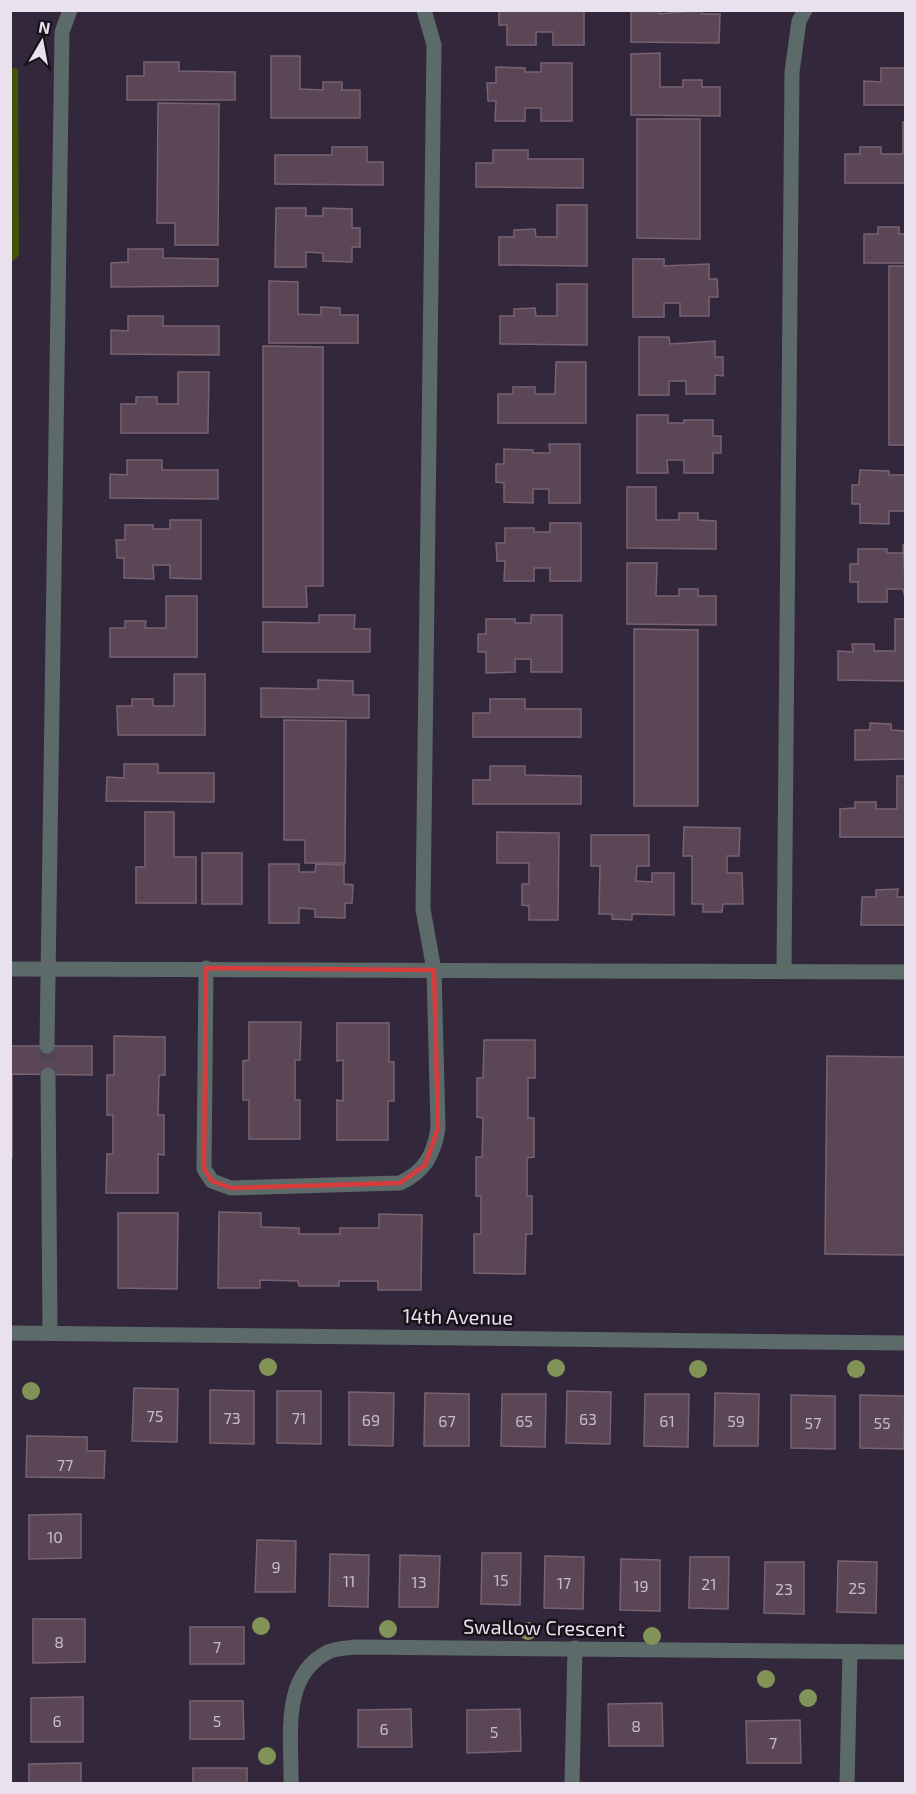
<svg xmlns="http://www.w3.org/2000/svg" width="916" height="1794" viewBox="0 0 916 1794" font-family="'Exo 2',sans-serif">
  <rect width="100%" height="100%" fill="#33283b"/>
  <polygon fill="#40530a" points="11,68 18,69 19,255 12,262"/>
  <g fill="#5b4655" stroke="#786271" stroke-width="1.5">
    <polygon points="499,10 584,10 584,45 553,45 553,32 536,32 536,45 507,45 507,25 499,25"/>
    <polygon points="631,10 660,10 660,14 702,10 702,14 720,14 719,43 631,42"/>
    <polygon points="660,53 660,87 683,87 683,80 702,80 702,87 720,87 720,116 631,115 631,54"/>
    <polygon points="271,56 300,56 300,89 323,90 323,82 342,82 342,90 360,90 360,118 271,118"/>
    <polygon points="144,62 179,62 179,71 235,72 235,100 127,100 127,76 144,76"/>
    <polygon points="541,63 572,63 572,121 541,121 541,108 525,108 525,121 495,121 496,101 488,101 487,83 496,83 496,67 525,68 525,72 541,72"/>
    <polygon points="881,68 906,68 906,105 864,105 864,81 881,82"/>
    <polygon points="158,103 219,104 218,245 175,245 175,223 157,223"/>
    <polygon points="637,119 700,119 700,239 637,238"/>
    <polygon points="903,122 906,122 906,183 845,183 845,154 860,154 860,147 881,147 881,154 903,154"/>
    <polygon points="332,147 367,147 367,162 383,162 383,185 275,184 275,155 332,155"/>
    <polygon points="493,150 528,150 528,159 583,159 583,188 476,187 476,163 493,163"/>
    <polygon points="557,205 587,205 587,266 499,265 499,237 514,237 514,230 535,229 536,237 557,237"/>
    <polygon points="276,208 306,208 306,216 323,216 323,208 352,209 352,228 360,228 360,247 352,247 352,262 323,261 323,253 306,252 306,267 275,267"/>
    <polygon points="878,227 899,227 899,234 906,234 906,263 864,263 864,234 878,234"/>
    <polygon points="128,249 163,249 163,258 218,259 218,286 111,287 111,263 128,262"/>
    <polygon points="633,259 664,259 664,266 709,264 709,279 717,279 718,297 709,297 709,316 680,316 680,303 664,303 664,317 633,317"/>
    <rect x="889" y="266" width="17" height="179"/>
    <polygon points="269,281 298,282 298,314 321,315 321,307 340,308 340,315 358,315 358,343 269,343"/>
    <polygon points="557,284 587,284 587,345 500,344 500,316 514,316 514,309 535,308 536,316 557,316"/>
    <polygon points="128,316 163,316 163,326 219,326 219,355 111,354 111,330 128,331"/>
    <polygon points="639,337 669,337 670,344 715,341 715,357 723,357 723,376 715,375 715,394 686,394 686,381 669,381 669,395 639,395"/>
    <polygon points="263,346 323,347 323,586 306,586 307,607 263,607"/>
    <polygon points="556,362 586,362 586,423 498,423 498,394 513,394 513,387 535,387 535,394 555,394"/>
    <polygon points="178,372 209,372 208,433 121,433 121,404 136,404 136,397 157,397 157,404 178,404"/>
    <polygon points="637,415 668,415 668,423 684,423 684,420 713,420 713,436 721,436 721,453 713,453 713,473 684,473 684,460 667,460 668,473 637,473"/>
    <polygon points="549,444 580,444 580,503 549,503 549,489 533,489 533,503 504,502 504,483 496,482 496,464 504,464 504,449 533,450 533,453 550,453"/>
    <polygon points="127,460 162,460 162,470 218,470 218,499 110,498 110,474 127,475"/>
    <polygon points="905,466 906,466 906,524 905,511 889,511 889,524 860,523 860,504 852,504 852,485 859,485 860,470 889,471 889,475 905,475"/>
    <polygon points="627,487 656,487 656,520 679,520 679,513 698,513 698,520 716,521 716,549 627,548"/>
    <polygon points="170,520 201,520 201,579 170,578 170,565 153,565 154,579 124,578 124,558 117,558 116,540 125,540 125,525 153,525 153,529 170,529"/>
    <polygon points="550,523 581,523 581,581 550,581 550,568 534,568 534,581 504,581 505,561 497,561 496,543 505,543 505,528 534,528 534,532 550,532"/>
    <polygon points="903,544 906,602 903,589 887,589 887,602 858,602 858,582 850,582 850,564 858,564 858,549 887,549 887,553 904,553"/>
    <polygon points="627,563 657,563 656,596 679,596 679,589 698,589 698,596 716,596 716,625 627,624"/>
    <polygon points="166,596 197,596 197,657 110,657 110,628 125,628 125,621 146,621 145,628 166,628"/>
    <polygon points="319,615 355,615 354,629 370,629 370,652 263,652 263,622 319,623"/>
    <polygon points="531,615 562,615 562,672 531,672 531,659 515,659 515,672 486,673 486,652 478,652 478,634 486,634 486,619 515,619 515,623 531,623"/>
    <polygon points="895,619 906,619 906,681 838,680 838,651 853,652 852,644 874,644 874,651 895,651"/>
    <polygon points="634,629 698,630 698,806 634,806"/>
    <polygon points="174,674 205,674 205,735 118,735 117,706 132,706 132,699 153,699 153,706 174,706"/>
    <polygon points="318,680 353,681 353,695 369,695 369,718 261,717 261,688 318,689"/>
    <polygon points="490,699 525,699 525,709 581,709 581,737 473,737 473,713 490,713"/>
    <polygon points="284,720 346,721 345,863 305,863 305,840 284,840"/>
    <polygon points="870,723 891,724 891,730 906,731 906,759 855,760 855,730 870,730"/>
    <polygon points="124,764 158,764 158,773 214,773 214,802 106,801 107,777 124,778"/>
    <polygon points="490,766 525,766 525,775 581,776 581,804 473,804 473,780 490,780"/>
    <polygon points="897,776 906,776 906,837 840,837 840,809 855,808 855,802 876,802 876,809 897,809"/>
    <polygon points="145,812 174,812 174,857 196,857 196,903 136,903 136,867 145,867"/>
    <polygon points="684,827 740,828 739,856 727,856 727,873 742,873 743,904 723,904 722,912 703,912 703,904 692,904 692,856 683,856"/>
    <polygon points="497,832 559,833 558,920 529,920 529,906 522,905 522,884 529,884 529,863 497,863"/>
    <polygon points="591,835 649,835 649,866 637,866 636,881 652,882 652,873 674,873 674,915 632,914 632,920 612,919 612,914 599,914 600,866 591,866"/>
    <rect x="202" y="853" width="40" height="51"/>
    <polygon points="269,864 299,864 299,872 315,872 316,864 344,865 344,884 353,885 352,903 345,903 345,918 315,917 315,909 299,908 299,923 269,923"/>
    <polygon points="898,889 897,897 906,897 906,925 861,925 862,897 876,897 876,890"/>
    <polygon points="249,1022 301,1022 300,1060 295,1060 295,1100 300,1100 300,1139 249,1139 249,1100 243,1100 243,1061 249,1060"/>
    <polygon points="337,1023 389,1023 389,1062 394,1062 394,1101 388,1101 388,1140 337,1140 337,1100 343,1101 343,1060 337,1061"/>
    <polygon points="114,1036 165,1037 165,1075 159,1075 158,1115 164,1115 164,1155 158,1154 158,1193 106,1193 107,1154 113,1154 113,1115 107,1115 107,1075 114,1075"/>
    <polygon points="484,1040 535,1040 535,1078 528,1078 528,1118 534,1118 534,1157 527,1158 527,1196 532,1196 532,1234 526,1234 525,1274 474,1273 474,1234 481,1234 481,1196 476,1196 476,1157 482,1157 483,1118 477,1117 477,1078 483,1078"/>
    <polygon points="10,1046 92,1046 92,1075 12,1074 12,1159"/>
    <polygon points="827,1056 906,1057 906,1255 825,1254"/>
    <polygon points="219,1212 261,1213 261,1227 299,1228 299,1234 340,1234 340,1228 379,1228 379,1214 422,1215 421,1290 378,1290 378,1281 339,1281 339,1286 299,1286 298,1281 260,1280 260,1288 218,1288"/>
    <polygon points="118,1213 178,1213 177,1289 118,1288"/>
    <polygon points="134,1388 178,1389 177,1442 132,1441"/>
    <polygon points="210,1390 254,1391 254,1444 210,1443"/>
    <polygon points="277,1391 321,1391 321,1444 277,1443"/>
    <polygon points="567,1391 611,1392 610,1444 566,1443"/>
    <polygon points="349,1392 394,1393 393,1446 349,1445"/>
    <polygon points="425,1393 469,1394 469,1446 424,1446"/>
    <polygon points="715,1393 759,1394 758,1446 714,1446"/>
    <polygon points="502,1394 546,1394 545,1447 501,1446"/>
    <polygon points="645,1394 689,1394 688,1447 644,1446"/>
    <polygon points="791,1395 835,1396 835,1449 791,1448"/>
    <polygon points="860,1395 905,1396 904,1449 860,1448"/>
    <polygon points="27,1436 87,1437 87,1451 105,1451 104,1478 26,1477"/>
    <polygon points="81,1514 81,1558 29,1559 29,1515"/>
    <polygon points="257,1540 296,1541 295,1592 255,1592"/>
    <polygon points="482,1553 521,1553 520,1605 481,1604"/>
    <polygon points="330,1554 369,1555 368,1607 329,1606"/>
    <polygon points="400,1555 440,1556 438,1607 399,1607"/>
    <polygon points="545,1556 584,1557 583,1609 544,1608"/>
    <polygon points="690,1557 729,1557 728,1609 689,1608"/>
    <polygon points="621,1559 660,1560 660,1611 620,1610"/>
    <polygon points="838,1561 877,1562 876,1613 837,1612"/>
    <polygon points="765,1562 804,1562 804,1614 764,1613"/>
    <polygon points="33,1619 85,1619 85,1662 33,1663"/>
    <rect x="190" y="1627" width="54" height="37"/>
    <polygon points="83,1697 83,1742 31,1742 31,1698"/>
    <polygon points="190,1701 243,1701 244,1739 190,1739"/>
    <polygon points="662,1703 663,1746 609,1746 608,1704"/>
    <polygon points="411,1709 412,1747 358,1747 358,1710"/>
    <polygon points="520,1709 521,1751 467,1753 467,1710"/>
    <polygon points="800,1720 801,1763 747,1763 746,1721"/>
    <polygon points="81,1763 81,1784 29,1784 29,1764"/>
    <rect x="193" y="1768" width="54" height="16"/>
  </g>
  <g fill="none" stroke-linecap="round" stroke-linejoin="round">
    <polyline stroke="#4e4456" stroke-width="15" stroke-dasharray="15 8" stroke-linecap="butt" points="47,1046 48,1075"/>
    <g stroke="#5d6a6a" stroke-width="15">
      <path d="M206,968L204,1169L212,1181L231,1188L400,1183C424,1172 434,1155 438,1128L434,970L423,909L434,45L424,10"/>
      <polyline points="10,969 906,972"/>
      <polyline points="784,970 792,72 799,21 805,10"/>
      <polyline points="47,1046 62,32 70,10"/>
      <polyline points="48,1075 50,1332"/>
      <polyline points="10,1333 906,1343"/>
      <path d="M291,1784C292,1738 280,1676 328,1652C336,1648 348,1648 356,1647L906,1652"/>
      <polyline points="572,1784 575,1648"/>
      <polyline points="847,1784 850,1653"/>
    </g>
  </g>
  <g fill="#829357">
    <circle cx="268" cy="1367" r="9"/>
    <circle cx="556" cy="1368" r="9"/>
    <circle cx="698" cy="1369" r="9"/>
    <circle cx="856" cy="1369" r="9"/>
    <circle cx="31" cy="1391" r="9"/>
    <circle cx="261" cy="1626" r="9"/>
    <circle cx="388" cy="1629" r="9"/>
    <circle cx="528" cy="1631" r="9"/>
    <circle cx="652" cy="1636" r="9"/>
    <circle cx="766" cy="1679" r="9"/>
    <circle cx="808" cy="1698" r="9"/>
    <circle cx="267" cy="1756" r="9"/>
  </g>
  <path fill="none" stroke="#d83b3c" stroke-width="4.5" stroke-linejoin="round" d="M206,968L434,970L438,1128L425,1165L400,1183L231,1188L212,1181L204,1169Z"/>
  <g text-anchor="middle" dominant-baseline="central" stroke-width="5" stroke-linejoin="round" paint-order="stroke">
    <g font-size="16" fill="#c6bbc8">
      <text x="155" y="1415">75</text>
      <text x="232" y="1417">73</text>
      <text x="299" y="1417">71</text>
      <text x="588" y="1418">63</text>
      <text x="371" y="1419">69</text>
      <text x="447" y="1420">67</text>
      <text x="524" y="1420">65</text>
      <text x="667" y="1420">61</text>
      <text x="736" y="1420">59</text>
      <text x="813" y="1422">57</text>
      <text x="882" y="1422">55</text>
      <text x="65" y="1464">77</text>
      <text x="55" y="1536">10</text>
      <text x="276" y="1566">9</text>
      <text x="501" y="1579">15</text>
      <text x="349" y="1580">11</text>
      <text x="419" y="1581">13</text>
      <text x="564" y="1582">17</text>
      <text x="709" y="1583">21</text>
      <text x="641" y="1585">19</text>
      <text x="857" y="1587">25</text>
      <text x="784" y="1588">23</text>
      <text x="59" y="1641">8</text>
      <text x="217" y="1646">7</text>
      <text x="57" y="1720">6</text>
      <text x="217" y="1720">5</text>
      <text x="636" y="1725">8</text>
      <text x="384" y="1728">6</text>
      <text x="494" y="1731">5</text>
      <text x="773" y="1742">7</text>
    </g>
    <g font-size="20" fill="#e9e2ee" stroke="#18131b">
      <text transform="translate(458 1316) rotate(1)">14th Avenue</text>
      <text transform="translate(544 1627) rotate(1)">Swallow Crescent</text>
    </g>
  </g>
  <rect width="916" height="1794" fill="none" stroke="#e9e2ee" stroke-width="24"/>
  <g transform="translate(42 42) rotate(10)" stroke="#18131b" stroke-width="4.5" paint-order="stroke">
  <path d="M0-4.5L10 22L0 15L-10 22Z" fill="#e9e2ee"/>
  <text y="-9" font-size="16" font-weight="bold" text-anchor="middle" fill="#e9e2ee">N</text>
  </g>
</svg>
